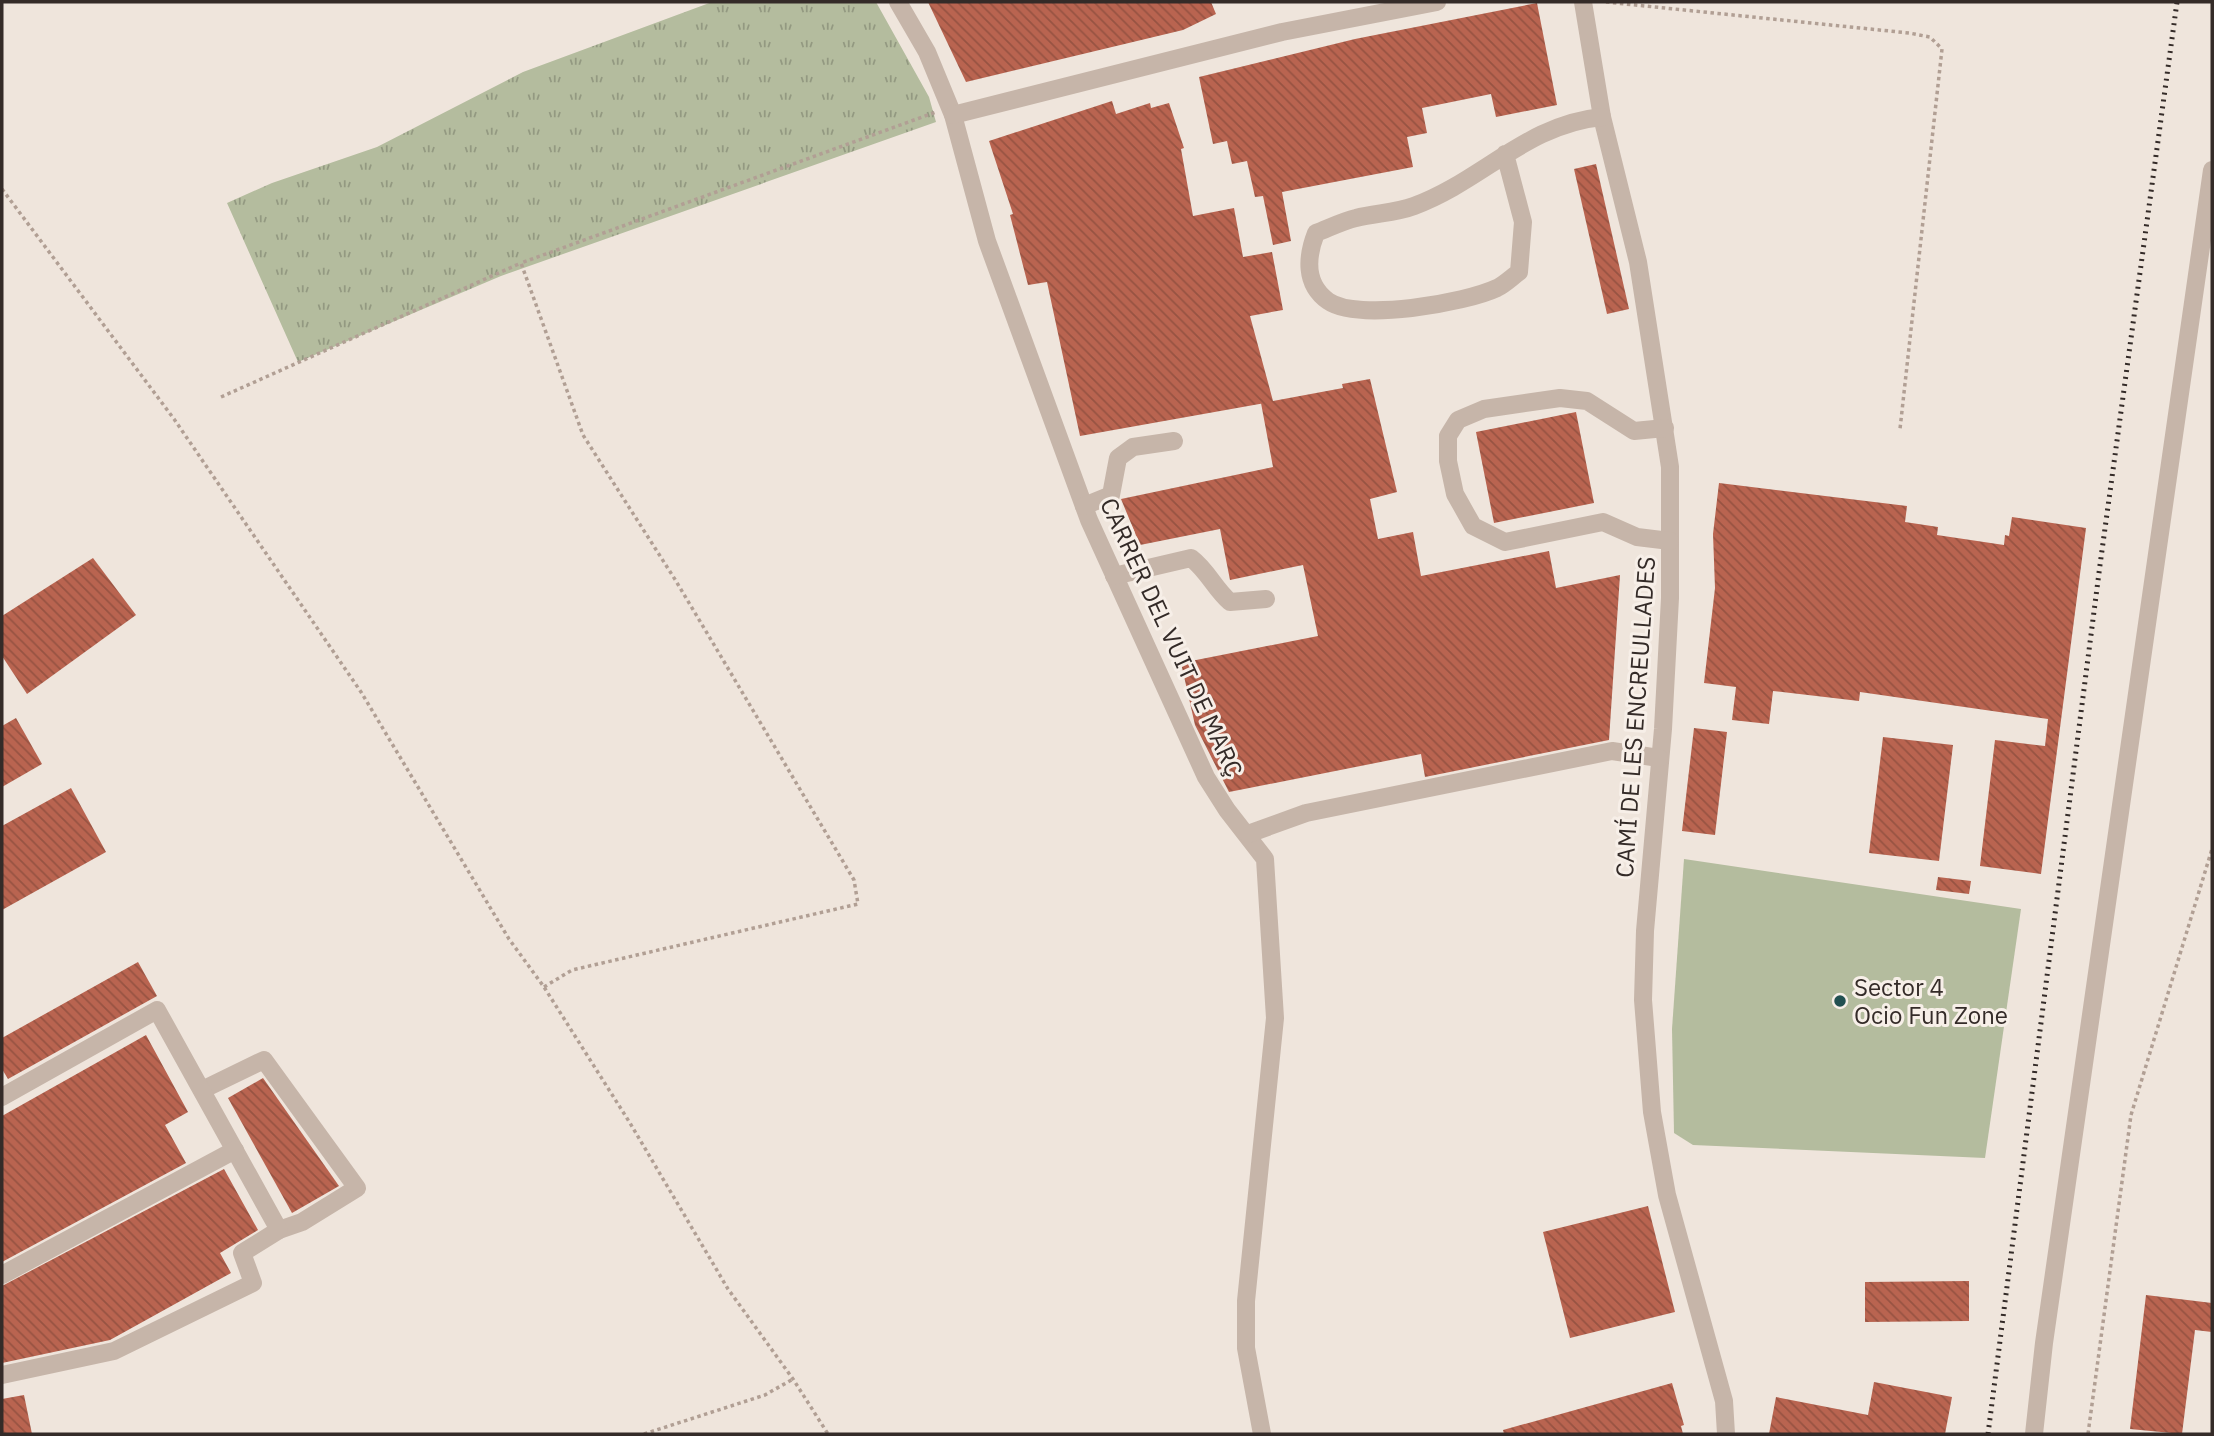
<svg xmlns="http://www.w3.org/2000/svg" width="2214" height="1436" viewBox="0 0 2214 1436" font-family="'IBM Plex Sans',sans-serif">
  <defs>
    <pattern id="grass-tufts" width="24" height="20" patternUnits="userSpaceOnUse" patternTransform="scale(1.75)"><rect width="24" height="20" fill="#b4bc9e"/><path d="M3 7l-1-3M5 7V3M7 7l1-3M15 17l-1-3M17 17v-4M19 17l1-3" fill="none" stroke="#939981"/></pattern>
    <pattern id="building-back-hatch" width="6" height="6" patternUnits="userSpaceOnUse" patternTransform="scale(1.75)"><rect width="6" height="6" fill="#b96450"/><path d="M-1 5l2 2M0 0l6 6M5-1l2 2" fill="none" stroke="#975342"/></pattern>
  </defs>
  <rect width="100%" height="100%" fill="#efe5dc"/>
  <polygon fill="url(#grass-tufts)" points="712,2 876,2 929,97 936,122 501,276 298,362 227,203 272,183 377,147 523,72"/>
  <polygon fill="#b4bc9e" points="1684,859 2021,909 1985,1158 1693,1145 1674,1133 1672,1029"/>
  <g fill="url(#building-back-hatch)">
    <polygon points="928,2 1211,2 1216,14 1183,30 966,82"/>
    <polygon points="1537,3 1557,105 1496,117 1491,94 1422,108 1427,133 1407,137 1413,167 1282,192 1291,241 1273,245 1263,196 1255,197 1247,161 1232,164 1227,141 1213,144 1199,77 1355,39"/>
    <polygon points="1112,101 1116,114 1150,103 1151,108 1169,103 1184,148 1181,149 1193,216 1234,208 1243,257 1272,252 1283,310 1250,316 1273,401 1343,388 1342,384 1370,379 1397,492 1370,499 1378,539 1413,532 1421,576 1549,551 1556,588 1620,575 1609,740 1425,777 1421,754 1229,792 1195,725 1181,663 1318,636 1303,565 1230,580 1220,529 1140,545 1121,499 1273,467 1261,403 1265,403 1080,436 1047,282 1028,285 1010,215 1013,214 989,141"/>
    <polygon points="1596,164 1629,309 1607,314 1574,169"/>
    <polygon points="1576,412 1594,503 1494,523 1476,432"/>
    <polygon points="1719,483 1907,506 1905,522 1938,527 1937,535 2004,545 2005,535 2009,536 2012,517 2086,528 2041,874 1980,866 1995,740 2045,746 2048,719 1860,692 1859,701 1773,691 1769,724 1732,720 1736,687 1704,683 1715,588 1713,534"/>
    <polygon points="93,558 136,615 27,694 2,656 2,616"/>
    <polygon points="16,718 42,764 2,787 2,726"/>
    <polygon points="1694,728 1727,732 1715,835 1682,831"/>
    <polygon points="1883,737 1953,745 1939,861 1869,853"/>
    <polygon points="71,788 106,852 2,910 2,826"/>
    <polygon points="1938,877 1971,881 1969,894 1936,890"/>
    <polygon points="138,962 157,996 8,1079 2,1069 2,1038"/>
    <polygon points="146,1035 188,1112 165,1125 186,1163 2,1262 2,1116"/>
    <polygon points="263,1078 339,1186 292,1213 228,1098"/>
    <polygon points="224,1169 258,1230 220,1253 231,1273 110,1340 2,1363 2,1286"/>
    <polygon points="1648,1206 1675,1312 1570,1338 1543,1232"/>
    <polygon points="1969,1281 1969,1321 1865,1322 1865,1282"/>
    <polygon points="2146,1295 2212,1303 2212,1332 2195,1330 2182,1434 2130,1429"/>
    <polygon points="1874,1382 1952,1397 1945,1434 1769,1434 1776,1397 1868,1415"/>
    <polygon points="1672,1383 1684,1425 1681,1426 1683,1434 1504,1434 1503,1430"/>
    <polygon points="24,1395 32,1434 2,1434 2,1399"/>
  </g>
  <g fill="none" stroke-linecap="round" stroke-linejoin="round">
    <g stroke="#b19f94" stroke-width="3.5" stroke-dasharray="3.5 3.5" stroke-linecap="butt">
      <polyline points="1606,2 1909,33 1930,37 1942,49 1900,429"/>
      <polyline points="2,189 174,419 361,692 509,939 544,987 630,1123 728,1289 793,1379 828,1434"/>
      <polyline points="221,397 521,263"/>
      <polyline points="544,987 572,970 858,904 854,880 676,581 583,435 521,263 936,112"/>
      <polyline points="644,1434 765,1395 793,1379"/>
      <polyline points="2088,1434 2131,1115 2212,849"/>
    </g>
    <g stroke="#c6b5a9" stroke-width="18">
      <polyline points="898,2 927,52 953,115 987,241 1089,520 1206,777 1227,810 1265,859 1275,1018 1246,1301 1246,1348 1262,1434"/>
      <polyline points="1583,2 1602,117 1638,262 1670,467 1670,598 1663,729 1645,931 1643,1000 1652,1112 1667,1195 1724,1401 1726,1434"/>
      <polyline points="953,115 1282,32 1437,2"/>
      <path d="M1505,154L1523,222L1519,272C1512,277 1505,284 1497,288C1465,303 1358,322 1328,301C1304,284 1307,256 1316,233C1329,228 1343,221 1356,218C1375,213 1396,213 1414,206C1482,181 1527,124 1602,117"/>
      <polyline points="1665,428 1634,431 1587,401 1560,398 1484,409 1458,420 1448,436 1448,461 1455,494 1473,526 1505,542 1603,522 1637,537 1670,541"/>
      <polyline points="1084,506 1111,495 1118,458 1133,447 1174,441"/>
      <path d="M1114,576L1191,558C1208,571 1214,588 1230,602L1266,599"/>
      <polyline points="1248,834 1306,813 1612,751 1659,758"/>
      <polyline points="202,1090 264,1060 357,1188 302,1222 279,1230"/>
      <polyline points="2,1097 157,1010 279,1230 242,1253 253,1283 114,1351 2,1375"/>
      <polyline points="2,1275 235,1150"/>
      <polyline points="2034,1434 2044,1343 2212,170"/>
    </g>
    <polyline stroke="#342b28" stroke-width="5" stroke-dasharray="2 5" stroke-linecap="butt" points="1988,1434 2100,565 2177,2"/>
  </g>
  <circle fill="#225051" stroke="#f7efe8" stroke-width="2.5" cx="1840" cy="1001" r="7"/>
  <g text-anchor="middle" dominant-baseline="central" stroke-width="6" stroke-linejoin="round" paint-order="stroke">
    <g font-size="24" fill="#342b28" stroke="#f7efe8">
      <text transform="translate(1172 637) rotate(65)">CARRER DEL VUIT DE MARÇ</text>
      <text transform="translate(1635 717) rotate(-86)">CAMÍ DE LES ENCREULLADES</text>
    </g>
    <g font-size="24" fill="#342b28" stroke="#f7efe8" text-anchor="start">
      <text x="1854" y="987">Sector 4<tspan x="1854" dy="28">Ocio Fun Zone</tspan></text>
    </g>
  </g>
  <rect width="2214" height="1436" fill="none" stroke="#342b28" stroke-width="7"/>
</svg>
